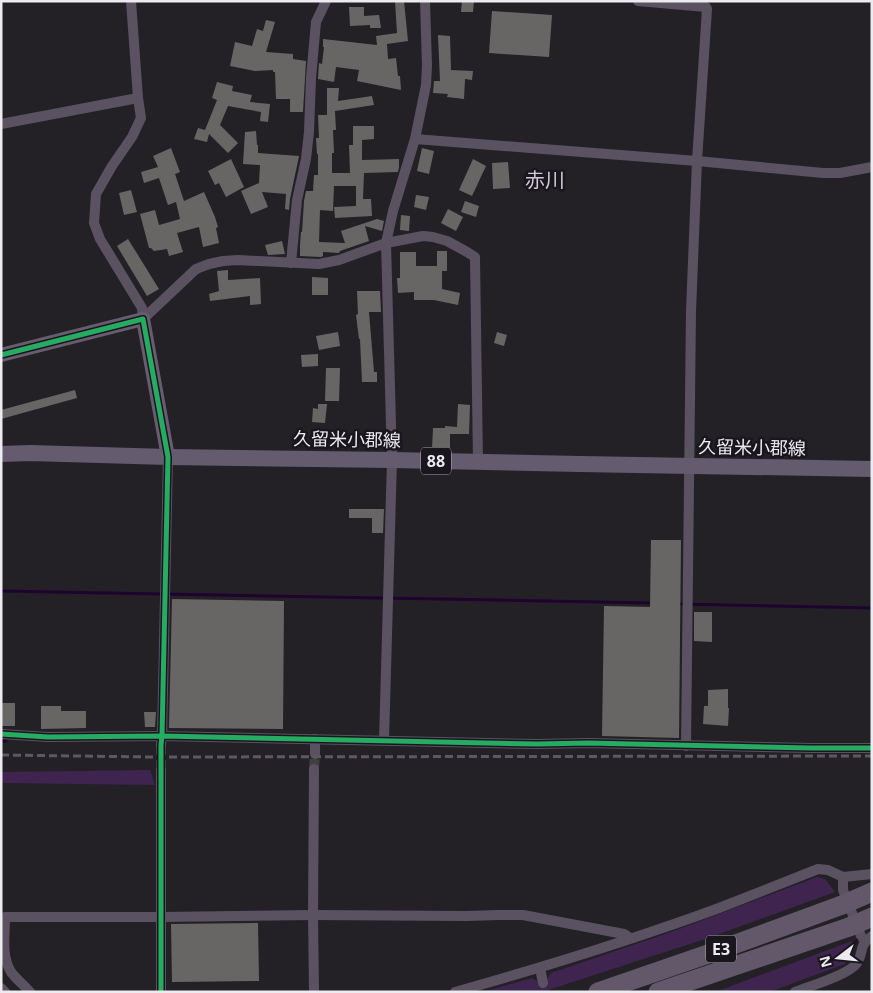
<svg xmlns="http://www.w3.org/2000/svg" width="873" height="993" viewBox="0 0 873 993" font-family="'Noto Sans','Noto Sans JP',sans-serif">
  <rect width="100%" height="100%" fill="#242126"/>
  <g fill="#3f2450">
    <polygon points="150,770 155,785 1,783 1,772"/>
    <polygon points="817,877 825,879 835,892 708,938 542,992 483,992 532,978 543,985 551,973 674,931"/>
    <polygon points="852,941 853,953 845,964 769,992 715,992"/>
  </g>
  <g fill="none" stroke-linecap="round" stroke-linejoin="round">
    <g stroke="#1f032f" stroke-width="3">
      <polyline points="1,591 653,603"/>
      <polyline points="677,604 872,608"/>
      <polyline points="1,741 6,741"/>
    </g>
  </g>
  <g fill="#676665">
    <polygon points="395,1 404,1 408,41 387,44 388,59 396,58 398,76 400,76 401,90 357,81 359,70 336,67 334,82 318,79 319,63 322,64 324,47 323,47 323,39 377,45 376,36 397,33"/>
    <polygon points="462,1 474,1 473,12 461,12"/>
    <polygon points="349,7 364,7 364,16 379,15 381,28 370,28 370,25 350,26"/>
    <polygon points="492,11 552,15 549,57 489,53"/>
    <polygon points="266,20 275,22 266,52 293,54 293,59 306,61 303,112 290,112 290,99 276,99 275,72 273,72 273,70 255,71 230,66 235,42 252,46 257,29 263,31"/>
    <polygon points="438,35 450,36 451,70 473,71 472,80 465,79 464,99 447,97 448,94 433,93 434,81 440,81"/>
    <polygon points="217,82 233,86 232,91 252,95 250,102 270,104 268,122 260,121 261,112 228,106 220,125 238,143 228,153 209,134 207,142 194,139 198,128 205,130 217,100 212,98"/>
    <polygon points="327,88 339,88 338,101 372,96 374,105 335,111 336,130 333,130 334,153 332,153 332,173 350,173 349,145 353,145 353,126 374,126 374,139 362,140 362,160 399,159 399,167 398,172 364,173 363,199 371,199 372,216 335,218 334,207 356,206 356,186 334,186 333,211 320,210 319,242 345,243 341,231 377,219 384,221 382,231 365,226 369,241 340,251 339,253 323,252 323,256 321,257 300,256 300,245 301,232 302,232 304,201 306,191 313,191 314,175 318,175 318,154 317,154 316,138 319,138 318,115 327,115"/>
    <polygon points="256,131 257,145 258,145 258,153 299,156 290,199 289,210 285,209 286,194 262,192 268,207 251,214 241,191 259,183 260,165 243,164 245,132"/>
    <polygon points="171,148 180,172 175,174 184,201 204,192 215,217 218,227 216,228 219,243 203,247 199,227 177,233 183,252 169,256 167,249 154,251 151,248 149,248 140,214 155,210 159,225 180,219 176,202 168,205 159,178 144,183 141,172 158,167 153,156"/>
    <polygon points="422,148 434,151 429,174 417,171"/>
    <polygon points="231,159 244,187 226,197 219,183 215,185 208,171"/>
    <polygon points="473,159 486,166 472,196 459,190"/>
    <polygon points="508,162 510,188 493,189 492,163"/>
    <polygon points="131,190 137,212 124,215 119,193"/>
    <polygon points="416,195 429,197 426,210 414,207"/>
    <polygon points="465,201 479,206 476,217 461,212"/>
    <polygon points="448,209 463,217 456,231 441,223"/>
    <polygon points="401,215 410,216 409,231 400,230"/>
    <polygon points="128,239 159,289 147,296 117,246"/>
    <polygon points="282,241 285,254 268,255 265,245"/>
    <polygon points="437,251 447,251 447,271 442,271 442,289 460,293 458,305 434,300 414,300 414,292 398,293 397,278 400,278 400,252 416,252 416,266 437,266"/>
    <polygon points="228,270 228,280 260,278 261,304 250,305 250,296 210,301 209,294 219,291 217,271"/>
    <polygon points="312,277 328,278 328,295 312,295"/>
    <polygon points="357,291 380,291 381,312 369,312 374,372 377,372 377,382 362,382 360,339 359,339 356,315 358,314"/>
    <polygon points="338,332 340,346 319,350 316,336"/>
    <polygon points="497,332 507,335 504,346 494,343"/>
    <polygon points="318,354 318,366 302,367 301,355"/>
    <polygon points="326,368 340,368 339,401 325,401"/>
    <polygon points="75,390 77,398 1,419 1,410"/>
    <polygon points="318,404 327,404 325,423 312,422 313,408 318,409"/>
    <polygon points="458,404 470,405 469,434 450,434 450,450 432,449 433,428 445,428 445,426 457,427"/>
    <polygon points="349,509 384,509 383,533 372,533 372,518 349,518"/>
    <polygon points="651,540 681,540 679,738 602,736 604,606 650,607"/>
    <polygon points="172,599 284,601 283,729 169,728"/>
    <polygon points="694,612 712,612 712,642 694,641"/>
    <polygon points="728,689 728,708 729,708 728,726 703,724 704,706 708,706 708,690"/>
    <rect x="1" y="703" width="14" height="23"/>
    <polygon points="41,706 61,706 61,711 86,711 86,728 41,729"/>
    <polygon points="144,712 156,712 155,727 145,727"/>
    <polygon points="258,923 259,981 172,982 171,924"/>
  </g>
  <g fill="none" stroke-linecap="round" stroke-linejoin="round">
    <g stroke="#423f44" stroke-width="10" stroke-dasharray="10 5" stroke-linecap="butt">
      <polyline points="314,769 315,754"/>
      <polyline points="161,770 161,745"/>
    </g>
    <g stroke="#5a5261" stroke-width="10">
      <polyline points="131,1 138,98 141,118 132,137 112,166 96,194 94,223 100,239 142,308 143,319"/>
      <polyline points="638,1 706,7 707,9 697,161 691,311 686,746"/>
      <polyline points="1,124 138,98"/>
      <polyline points="415,139 697,161 823,173 840,173 872,167"/>
      <polyline points="291,263 297,200 306,159 309,132 311,78 316,22 326,1"/>
      <polyline points="143,319 196,269 209,264 223,261 238,260 319,264 339,260 386,243 423,236 433,237 447,241 467,252 475,257 478,462"/>
      <polyline points="1,734 48,737 162,736 537,744 588,743 811,748 872,748"/>
      <polyline points="384,740 392,460 386,243 393,211 415,139 426,85 427,66 425,1"/>
      <polyline points="161,745 162,736 168,457"/>
      <polyline points="315,754 315,739"/>
      <polyline points="314,769 313,915 314,992"/>
      <polyline points="161,770 161,992"/>
      <polyline points="843,877 843,890 861,936 865,941"/>
      <polyline points="540,968 543,983"/>
      <polyline points="1,988 5,992"/>
      <path d="M30,992C24,985 16,979 11,972C1,956 5,935 5,917H161L313,915L467,916L498,915H523L624,934L630,938"/>
      <path d="M455,992C544,967 632,940 719,908C752,895 785,882 818,869L828,870L843,877L872,874"/>
      <path d="M795,992C810,986 849,975 857,963C865,951 857,947 872,936"/>
    </g>
    <polyline stroke="#685d6f" stroke-width="14" points="1,355 143,319 168,457"/>
    <polyline stroke="#655b6e" stroke-width="16" points="1,454 30,453 168,457 392,460 580,464 872,469"/>
    <g stroke="#63586a" stroke-width="19">
      <polyline points="598,992 711,953 842,905"/>
      <polyline points="658,992 849,927"/>
    </g>
    <polyline stroke="#5d5861" stroke-width="3" stroke-dasharray="8 4" stroke-linecap="butt" points="1,755 151,757 872,756"/>
    <g stroke="#63586a" stroke-width="19">
      <polyline points="842,905 872,892"/>
      <polyline points="849,927 872,917"/>
    </g>
    <defs>
      <g id="cycleway">
        <polyline points="1,355 143,319 168,457 162,736 161,745 161,992"/>
        <polyline points="1,734 48,737 162,736 537,744 588,743 811,748 872,748"/>
      </g>
    </defs>
    <use href="#cycleway" stroke="#1a161e" stroke-width="8"/>
    <use href="#cycleway" stroke="#26ab63" stroke-width="5"/>
  </g>
  <g text-anchor="middle" dominant-baseline="central" stroke-width="5" stroke-linejoin="round" paint-order="stroke">
    <g fill="#1a161e" stroke="#aeaab1" stroke-width="1">
      <rect x="421" y="447.5" width="30" height="27" rx="4"/>
      <rect x="706" y="935.5" width="30" height="27" rx="4"/>
    </g>
    <g font-size="16" font-weight="bold" fill="#edeaf0">
      <text x="436" y="461">88</text>
      <text x="721" y="949">E3</text>
    </g>
    <g font-size="18" fill="#edeaf0" stroke="#1a161e">
      <text transform="translate(347 439) rotate(1)">久留米小郡線</text>
      <text transform="translate(752 447) rotate(1)">久留米小郡線</text>
    </g>
    <g font-size="20" fill="#cfc9d4" stroke="#1a161e">
      <text x="545" y="179">赤川</text>
    </g>
  </g>
  <rect width="873" height="993" fill="none" stroke="#edeaf0" stroke-width="5"/>
  <g transform="translate(838 958) rotate(254)" stroke="#1a161e" stroke-width="4" paint-order="stroke">
  <path d="M0-4L9 19L0 12L-9 19Z" fill="#edeaf0"/>
  <text y="-8" font-size="14" font-weight="bold" text-anchor="middle" fill="#edeaf0">N</text>
  </g>
</svg>
